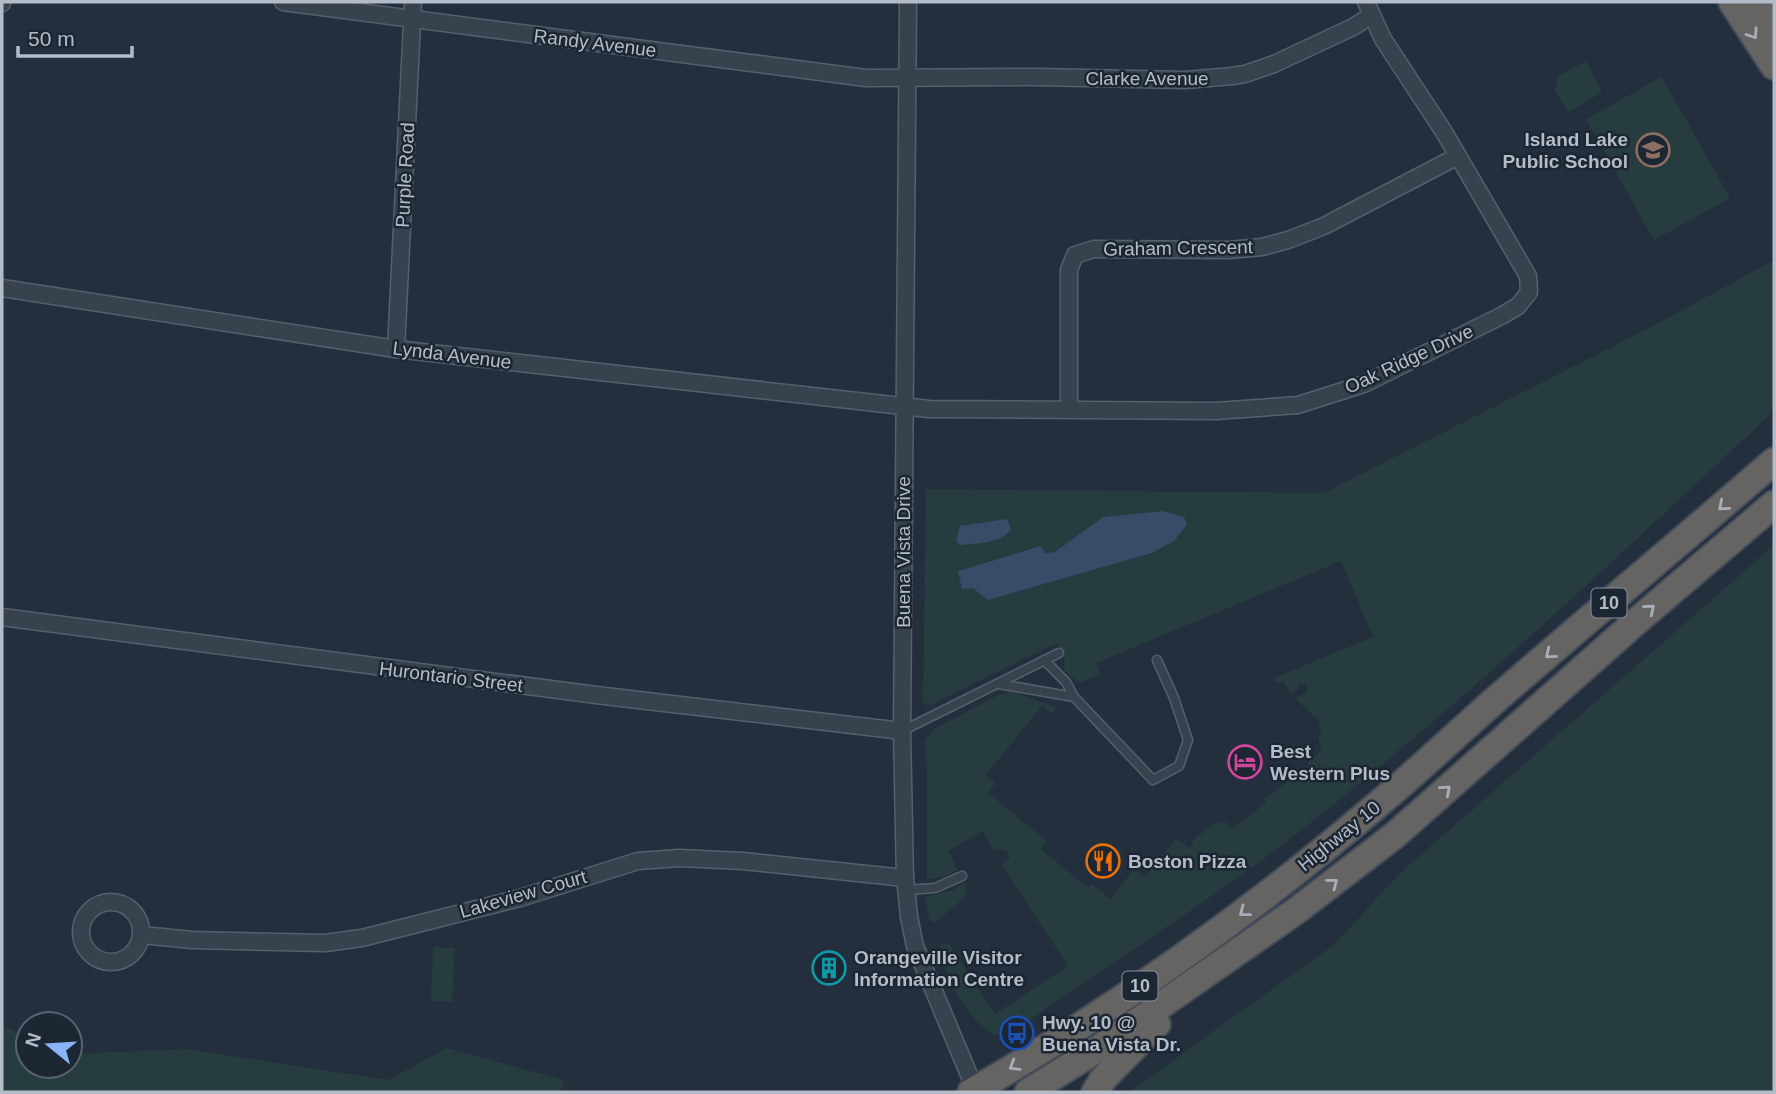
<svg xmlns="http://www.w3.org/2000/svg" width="1776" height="1094" viewBox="0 0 1776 1094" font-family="Helvetica,sans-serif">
  <rect width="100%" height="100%" fill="#242f3e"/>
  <g fill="#263c3f" fill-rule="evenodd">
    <polygon points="1586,61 1602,92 1568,112 1555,91 1558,76"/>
    <polygon points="1662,77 1730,198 1654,240 1586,119"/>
    <path d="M1774,260V411C1624,551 1474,693 1313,821C1218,896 1114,961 1015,1030L994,1035C962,1015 952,983 937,950L942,944L950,945L995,1014L1068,966L1001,864L1010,858L1006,851L992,848L983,831L948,851L958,870L946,876L927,880V774L925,740L933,729L999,695L1012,692L1057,707L1052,714L1042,706L986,775L995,783L988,793L1047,841L1041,849L1088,888L1092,884L1110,899L1134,869L1145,877L1176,839L1190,848L1195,838L1218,821L1220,824L1225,822L1232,828L1266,803L1264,799L1309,765L1307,762L1322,750L1318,737L1322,733L1319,725L1320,721L1295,698L1307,692V684L1298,685L1297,690L1291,693L1283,682H1277L1274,678L1373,637L1341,561L1096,663L1100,674L1079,683L1064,670L1065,660L1057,643L928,706L923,704L926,489L1324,493L1651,327ZM1103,517L1174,541L1152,553L988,600L958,571L1039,546L1046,553L1055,552Z"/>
    <polygon points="1774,545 1774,1092 1129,1092 1335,944 1399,874"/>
    <polygon points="966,882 967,895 936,922 930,921 925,897 953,890"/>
    <polygon points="433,947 455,948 452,1002 431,1001"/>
    <polygon points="2,1025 28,1038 28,1066 70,1066 70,1054 186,1049 389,1080 447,1048 564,1080 561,1092 2,1092"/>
  </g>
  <g fill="#394c67">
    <polygon points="1163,511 1184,517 1187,524 1174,541 1152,553 988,600 973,588 962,589 958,571 1040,546 1046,553 1055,552 1103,517"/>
    <path d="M1007,519L1011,529C1000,544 977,543 960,545L956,541L960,526Z"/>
  </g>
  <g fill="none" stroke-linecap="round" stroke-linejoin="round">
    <defs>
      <g id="service">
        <polyline points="1044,660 1066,682 1074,697"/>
        <polyline points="999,684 1074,697 1153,780 1179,766 1188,740 1174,698 1157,660"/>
        <polyline points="902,731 1059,653"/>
        <polyline points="906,890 935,888 962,876"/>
      </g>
      <g id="minor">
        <polyline points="283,2 866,78 1036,77 1186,80 1232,76 1245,74 1274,64 1353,27 1372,15"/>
        <polyline points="908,2 902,731 905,878 909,917 915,946 975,1089"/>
        <polyline points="2,3 2,2"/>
        <polyline points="2,288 396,349 929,409 1216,411 1298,405 1364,384 1503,315 1518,306 1529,292 1528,276 1444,132 1383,39 1366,2"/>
        <polyline points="396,349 413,2"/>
        <polyline points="1069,409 1069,270 1075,255 1094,249 1229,250 1262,247 1288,240 1324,226 1458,156"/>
        <polyline points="2,617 596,695 902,731"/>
        <circle cx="111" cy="932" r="30"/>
        <polyline points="142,935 192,940 325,943 362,938 520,898 638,861 679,858 743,861 905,878"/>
      </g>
      <g id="trunk">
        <polyline points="1732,2 1774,66"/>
        <polyline points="1756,2 1774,31"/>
        <path d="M971,1092C1117,1009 1256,909 1383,800C1421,768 1457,734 1494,701C1587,620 1681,542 1774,461"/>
        <polyline points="1028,1092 1098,1049 1296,911 1395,835 1638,620 1774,504"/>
        <polyline points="1095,1092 1103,1079 1157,1024"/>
      </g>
    </defs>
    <use href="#service" stroke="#565f6c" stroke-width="11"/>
    <use href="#minor" stroke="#565f6c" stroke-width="19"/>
    <use href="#trunk" stroke="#434c59" stroke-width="30"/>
    <use href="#service" stroke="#38414e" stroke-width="8"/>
    <use href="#minor" stroke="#38414e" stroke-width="16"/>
    <use href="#trunk" stroke="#656462" stroke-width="26"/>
  </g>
  <defs><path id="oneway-chevron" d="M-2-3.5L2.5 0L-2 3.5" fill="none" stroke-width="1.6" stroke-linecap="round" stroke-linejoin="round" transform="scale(1.75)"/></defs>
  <g stroke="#a8afba">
    <use href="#oneway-chevron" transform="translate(1753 34) rotate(56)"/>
    <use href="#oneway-chevron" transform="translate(1723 506) rotate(139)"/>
    <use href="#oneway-chevron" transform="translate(1650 609) rotate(-40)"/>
    <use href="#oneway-chevron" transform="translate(1550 654) rotate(140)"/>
    <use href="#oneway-chevron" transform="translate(1446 790) rotate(-41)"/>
    <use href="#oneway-chevron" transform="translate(1333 883) rotate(-38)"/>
    <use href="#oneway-chevron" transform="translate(1244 912) rotate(142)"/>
    <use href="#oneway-chevron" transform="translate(1014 1066) rotate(149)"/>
  </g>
  <defs>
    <symbol id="school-ring" viewBox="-11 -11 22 22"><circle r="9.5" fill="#1d2633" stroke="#8d6e63" stroke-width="1.5"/><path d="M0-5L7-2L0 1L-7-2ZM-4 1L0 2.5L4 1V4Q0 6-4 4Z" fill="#8d6e63"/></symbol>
    <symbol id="hotel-ring" viewBox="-11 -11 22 22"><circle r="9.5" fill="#1d2633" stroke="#d1479c" stroke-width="1.5"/><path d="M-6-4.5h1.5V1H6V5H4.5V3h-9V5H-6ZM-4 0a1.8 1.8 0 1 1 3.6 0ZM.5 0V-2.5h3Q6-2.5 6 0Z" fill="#d1479c"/></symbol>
    <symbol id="restaurant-ring" viewBox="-11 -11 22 22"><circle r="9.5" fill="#1d2633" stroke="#e8710a" stroke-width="1.5"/><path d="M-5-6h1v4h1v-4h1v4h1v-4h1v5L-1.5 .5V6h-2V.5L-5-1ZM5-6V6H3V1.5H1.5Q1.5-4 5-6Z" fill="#e8710a"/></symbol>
    <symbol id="building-ring" viewBox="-11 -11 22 22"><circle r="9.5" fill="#1d2633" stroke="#0f9aa8" stroke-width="1.5"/><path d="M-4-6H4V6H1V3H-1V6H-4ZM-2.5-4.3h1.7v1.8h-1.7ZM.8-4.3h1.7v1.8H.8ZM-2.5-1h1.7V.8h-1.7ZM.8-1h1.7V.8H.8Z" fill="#0f9aa8"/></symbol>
    <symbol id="bus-ring" viewBox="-11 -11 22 22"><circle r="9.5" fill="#1d2633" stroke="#1a4fb4" stroke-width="1.5"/><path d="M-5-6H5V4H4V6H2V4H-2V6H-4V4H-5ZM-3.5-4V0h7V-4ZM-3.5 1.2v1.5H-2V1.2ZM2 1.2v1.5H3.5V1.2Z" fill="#1a4fb4"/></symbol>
  </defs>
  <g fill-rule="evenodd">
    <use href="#school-ring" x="1634" y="131" width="38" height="38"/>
    <use href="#hotel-ring" x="1226" y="743" width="38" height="38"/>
    <use href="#restaurant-ring" x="1084" y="842" width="38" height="38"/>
    <use href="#building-ring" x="810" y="949" width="38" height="38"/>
    <use href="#bus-ring" x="998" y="1014" width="38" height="38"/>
  </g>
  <g text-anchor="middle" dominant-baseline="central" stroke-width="5" stroke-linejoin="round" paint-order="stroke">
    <g fill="#1d2633" stroke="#878f9c" stroke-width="2">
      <rect x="1591.5" y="588.5" width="35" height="29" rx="5"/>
      <rect x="1122.5" y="971.5" width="35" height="29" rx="5"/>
    </g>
    <g font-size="18" font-weight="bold" fill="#b4bcc9">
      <text x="1609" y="603">10</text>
      <text x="1140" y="986">10</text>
    </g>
    <g font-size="19" fill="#b4bcc9" stroke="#1d2633">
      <text transform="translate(595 43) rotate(7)">Randy Avenue</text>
      <text x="1147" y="78">Clarke Avenue</text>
      <text transform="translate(405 175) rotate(-87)">Purple Road</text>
      <text transform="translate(1178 248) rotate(-1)">Graham Crescent</text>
      <text transform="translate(452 355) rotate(7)">Lynda Avenue</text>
      <text transform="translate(1409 359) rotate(-25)">Oak Ridge Drive</text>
      <text transform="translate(903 552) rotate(-90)">Buena Vista Drive</text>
      <text transform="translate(451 677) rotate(7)">Hurontario Street</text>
      <text transform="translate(1339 836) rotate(-39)">Highway 10</text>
      <text transform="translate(523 894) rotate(-16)">Lakeview Court</text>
    </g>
    <g font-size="19" font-weight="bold" fill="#b4bcc9" stroke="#1d2633" text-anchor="start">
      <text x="1628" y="139" text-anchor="end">Island Lake<tspan x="1628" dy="22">Public School</tspan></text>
      <text x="1270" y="751">Best<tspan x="1270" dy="22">Western Plus</tspan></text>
      <text x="1128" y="861">Boston Pizza</text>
      <text x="854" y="957">Orangeville Visitor<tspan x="854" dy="22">Information Centre</tspan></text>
      <text x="1042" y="1022">Hwy. 10 @<tspan x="1042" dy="22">Buena Vista Dr.</tspan></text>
    </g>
  </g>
  <rect width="1776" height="1094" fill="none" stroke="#b4bcc9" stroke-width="7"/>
  <g transform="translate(49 1045) rotate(288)"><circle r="33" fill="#1d2633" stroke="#59626f" stroke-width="2"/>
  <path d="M0-5L12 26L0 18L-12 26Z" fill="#8ab4f8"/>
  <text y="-10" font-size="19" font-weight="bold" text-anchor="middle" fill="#b4bcc9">N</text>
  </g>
  <path d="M18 46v10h114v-10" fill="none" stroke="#b4bcc9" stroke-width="3.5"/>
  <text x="28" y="46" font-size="21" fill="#b4bcc9" stroke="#1d2633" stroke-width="5" paint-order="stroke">50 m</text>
</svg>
